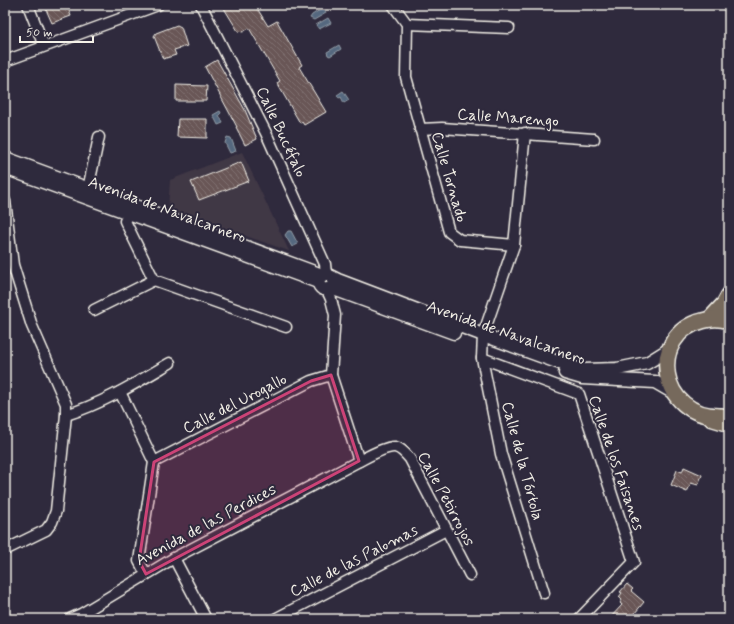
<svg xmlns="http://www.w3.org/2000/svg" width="734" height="624" viewBox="0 0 734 624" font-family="Mynerve,sans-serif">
  <defs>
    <pattern id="building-back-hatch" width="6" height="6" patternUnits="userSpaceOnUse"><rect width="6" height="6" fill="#695657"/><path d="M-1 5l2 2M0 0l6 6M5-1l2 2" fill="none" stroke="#7f6f6f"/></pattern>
  </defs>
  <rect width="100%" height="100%" fill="#2f2a3d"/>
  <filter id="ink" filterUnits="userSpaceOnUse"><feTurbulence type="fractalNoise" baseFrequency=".025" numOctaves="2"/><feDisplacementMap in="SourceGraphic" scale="8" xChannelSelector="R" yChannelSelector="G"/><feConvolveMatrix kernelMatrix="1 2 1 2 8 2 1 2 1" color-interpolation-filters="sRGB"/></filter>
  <g filter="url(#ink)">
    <polygon fill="#403745" points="242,152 289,251 168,209 170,180"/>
    <g fill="#54687f" stroke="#949fa9">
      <polygon points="323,8 326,13 314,20 310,18 312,15"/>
      <polygon points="328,18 331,23 319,29 316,25"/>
      <polygon points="339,45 341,49 330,56 328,55 327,52"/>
      <polygon points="343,91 349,100 344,103 341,97 339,98 337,95"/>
      <polygon points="220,111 221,113 219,115 223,123 218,125 213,115"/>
      <polygon points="227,137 231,138 236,151 230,153 225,143"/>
      <polygon points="288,231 291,231 298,244 292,247 285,235"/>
    </g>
    <g fill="url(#building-back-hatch)" stroke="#f4f1e8">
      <polygon points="44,5 67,5 71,16 52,23"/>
      <polygon points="222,5 255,5 268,26 277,21 302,65 299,67 326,112 304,125 302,122 300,123 277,83 280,81 249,28 243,32 238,31"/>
      <polygon points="177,25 181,27 187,46 174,50 176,55 163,59 154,36 156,33"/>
      <polygon points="217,60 245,110 257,139 245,145 236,127 237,127 205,67"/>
      <polygon points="176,85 207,86 206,101 176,101"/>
      <polygon points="178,119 207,119 207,138 177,137"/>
      <polygon points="241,162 249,181 199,200 191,182"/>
      <polygon points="684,467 702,475 698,485 691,483 687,492 671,485 677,470 682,472"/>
      <polygon points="627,584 633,589 631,591 644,602 630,619 609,619 622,605 620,603 622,600 619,597 622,593 620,592"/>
    </g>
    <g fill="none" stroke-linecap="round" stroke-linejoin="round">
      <defs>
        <g id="minor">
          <polyline points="28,5 44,46"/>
          <polyline points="201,5 266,133 325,264 326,274"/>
          <polyline points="393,5 407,24 406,77 449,232 460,240 514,245 525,133"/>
          <polyline points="407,24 509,28"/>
          <polyline points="5,61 158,5"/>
          <polyline points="420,129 442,128 594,139"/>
          <polyline points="88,189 99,137"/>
          <polyline points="5,201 13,265 32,326 66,404 66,415 56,511 52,522 46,530 5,550"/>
          <polyline points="132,206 125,221 154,280 286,327"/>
          <polyline points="514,245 483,335 482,358 501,454 544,593"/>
          <polyline points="327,290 331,299 335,315 331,375 359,461"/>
          <polyline points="94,310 154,280"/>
          <polyline points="482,358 579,394 634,562 579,619"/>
          <polyline points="120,392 154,462 139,561 146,574"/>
          <path d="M66,415C104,403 136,383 170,363"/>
          <polyline points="154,462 311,381 331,375"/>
          <polyline points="174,558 206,619"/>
          <path d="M70,619L81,614L174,558L359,461C367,457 386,446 395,447C401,448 406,454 410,459L470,575"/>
          <polyline points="275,619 446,530"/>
        </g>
        <g id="tertiary">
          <polyline points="5,158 322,275"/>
          <polyline points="5,168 318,282"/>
          <path d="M333,278L334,284C323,299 310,278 326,274L338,280L483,335L571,367L585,370L617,369L647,363L671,348"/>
          <polyline points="331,288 454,333"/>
          <polyline points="565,373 582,378 655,382 674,393"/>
        </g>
        <g id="primary">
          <polyline points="710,319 724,304 729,295"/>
          <path d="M722,416C657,418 648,334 702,321C711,318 720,318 729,321"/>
        </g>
        <polyline id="motorway" points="712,417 729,422"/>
      </defs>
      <use href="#minor" stroke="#f4f1e8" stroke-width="13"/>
      <use href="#tertiary" stroke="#f4f1e8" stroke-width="15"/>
      <use href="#primary" stroke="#f4f1e8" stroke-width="18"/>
      <use href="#motorway" stroke="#f4f1e8" stroke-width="21"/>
      <use href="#minor" stroke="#2f2a3d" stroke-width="10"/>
      <use href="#tertiary" stroke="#2f2a3d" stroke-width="12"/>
      <use href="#primary" stroke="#76695c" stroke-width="15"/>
      <use href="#motorway" stroke="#76695c" stroke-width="18"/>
    </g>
  </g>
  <path fill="#cc4377" fill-opacity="0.2" stroke="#cc4377" stroke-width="3" stroke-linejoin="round" d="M331,375L359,461L146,574L139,561L154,462L311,381Z"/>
  <g text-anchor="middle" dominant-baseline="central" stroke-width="4" stroke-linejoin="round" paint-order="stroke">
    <g font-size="16" fill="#f4f1e8" stroke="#2f2a3d">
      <text transform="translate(508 118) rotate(4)">Calle Marengo</text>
      <text transform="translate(281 132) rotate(65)">Calle Bucéfalo</text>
      <text transform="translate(449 177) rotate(74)">Calle Tornado</text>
      <text transform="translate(167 210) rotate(20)">Avenida de Navalcarnero</text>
      <text transform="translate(506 333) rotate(19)">Avenida de Navalcarnero</text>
      <text transform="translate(235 404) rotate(-27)">Calle del Urogallo</text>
      <text transform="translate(522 461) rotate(75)">Calle de la Tórtola</text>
      <text transform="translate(616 463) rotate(71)">Calle de los Faisanes</text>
      <text transform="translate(446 499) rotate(62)">Calle Petirrojos</text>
      <text transform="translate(206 525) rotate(-28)">Avenida de las Perdices</text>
      <text transform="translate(354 561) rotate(-27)">Calle de las Palomas</text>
    </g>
  </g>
  <rect width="734" height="624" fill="none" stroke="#2f2a3d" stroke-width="20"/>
  <rect x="10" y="10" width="714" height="604" fill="none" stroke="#f4f1e8" stroke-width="1.5" filter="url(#ink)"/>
  <path d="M20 36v6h73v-6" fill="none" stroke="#f4f1e8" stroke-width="2"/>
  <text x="26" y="36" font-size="12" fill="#f4f1e8" stroke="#2f2a3d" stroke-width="3" paint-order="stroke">50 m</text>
</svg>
